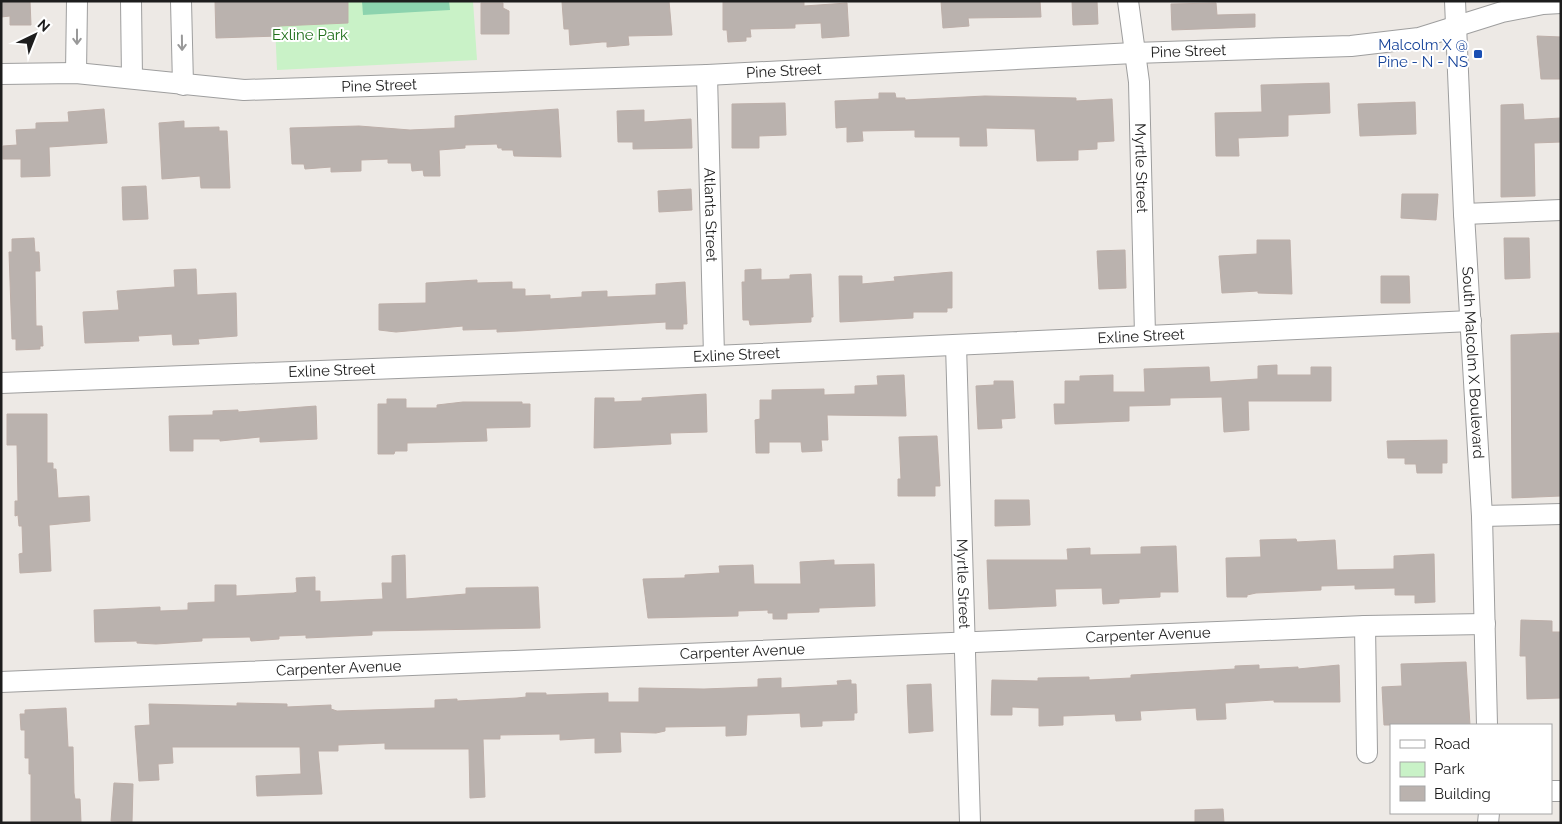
<svg xmlns="http://www.w3.org/2000/svg" width="1562" height="824" viewBox="0 0 1562 824" font-family="Raleway,sans-serif">
  <rect width="100%" height="100%" fill="#ede9e5"/>
  <polygon fill="#c9f2c7" points="274,1 473,1 477,60 277,70"/>
  <polygon fill="#8cd3ae" points="362,1 449,1 450,10 363,15"/>
  <g fill="#bab2ae" stroke="#bdafa9">
    <polygon points="1,1 30,1 31,25 10,25 10,16 1,17"/>
    <polygon points="215,1 348,1 348,23 279,26 279,36 216,38"/>
    <polygon points="669,1 672,35 628,36 629,45 607,47 607,42 602,42 570,45 569,29 564,29 562,2"/>
    <polygon points="723,1 804,1 804,6 847,3 849,36 822,38 821,23 795,24 795,28 750,29 751,37 746,37 746,41 728,42 727,30 723,30"/>
    <polygon points="941,1 1040,1 1041,17 968,18 969,26 943,28"/>
    <polygon points="1072,1 1097,1 1098,24 1073,25"/>
    <polygon points="481,3 503,3 503,8 509,11 509,34 481,34"/>
    <polygon points="1216,3 1217,15 1255,14 1255,27 1172,30 1171,4"/>
    <polygon points="1537,36 1561,37 1561,79 1541,79"/>
    <polygon points="1329,83 1330,113 1288,115 1288,136 1238,138 1239,156 1216,156 1215,113 1262,112 1261,85"/>
    <polygon points="879,93 895,93 896,98 905,98 905,100 985,96 1076,98 1076,101 1112,99 1114,141 1097,142 1097,149 1078,150 1078,160 1037,161 1035,129 986,128 987,146 960,146 960,137 915,137 915,130 862,131 863,141 847,142 847,127 836,128 835,101 879,99"/>
    <polygon points="1415,102 1416,134 1360,136 1358,104"/>
    <polygon points="785,103 786,135 759,136 759,148 732,148 732,104"/>
    <polygon points="1523,104 1524,120 1561,118 1561,142 1534,143 1535,196 1501,197 1501,105"/>
    <polygon points="104,109 107,143 49,147 50,176 21,177 21,159 3,159 3,146 17,145 16,130 36,129 36,123 69,122 68,112"/>
    <polygon points="558,109 561,157 514,156 513,150 502,150 502,148 498,148 497,144 465,145 465,148 439,150 440,176 424,176 423,170 412,171 411,163 388,163 388,159 361,160 361,171 331,172 331,167 305,169 304,164 292,164 290,128 359,126 410,130 455,128 455,116"/>
    <polygon points="644,110 644,122 691,119 692,148 633,149 633,142 618,142 617,111"/>
    <polygon points="184,121 184,128 219,127 219,131 227,131 230,188 201,188 200,176 162,179 159,123"/>
    <polygon points="146,186 148,219 123,220 122,187"/>
    <polygon points="691,189 692,210 659,212 658,191"/>
    <polygon points="1402,194 1438,194 1436,220 1401,218"/>
    <polygon points="34,238 35,252 39,252 40,271 35,271 36,326 42,326 43,346 40,346 40,349 16,350 16,339 12,339 9,252 12,252 12,239"/>
    <polygon points="1504,238 1529,238 1530,278 1505,279"/>
    <polygon points="1257,240 1290,240 1292,294 1258,293 1258,291 1222,293 1219,256 1257,254"/>
    <polygon points="1125,250 1126,288 1099,289 1097,251"/>
    <polygon points="196,269 197,295 236,293 237,336 198,339 199,344 173,345 172,334 138,336 139,341 85,343 83,312 119,310 117,291 175,287 174,270"/>
    <polygon points="761,269 761,280 790,279 790,275 811,274 813,317 811,317 811,322 750,325 749,320 743,320 742,282 745,282 745,270"/>
    <polygon points="952,272 952,308 947,308 947,312 913,312 913,318 840,322 839,276 862,276 862,284 895,281 894,277"/>
    <polygon points="1381,276 1409,276 1410,303 1381,303"/>
    <polygon points="477,280 477,283 512,282 512,289 525,289 525,296 550,295 550,299 582,297 582,292 607,291 607,297 656,295 656,284 685,282 687,324 683,324 683,329 666,329 666,322 519,331 497,332 497,329 463,330 463,326 396,332 379,330 379,304 426,303 426,283"/>
    <polygon points="1559,333 1561,496 1512,498 1511,335"/>
    <polygon points="1277,365 1277,375 1311,375 1311,367 1331,367 1331,401 1248,401 1249,430 1224,432 1222,397 1170,398 1170,405 1129,406 1129,421 1055,424 1054,404 1065,404 1065,381 1080,381 1080,376 1113,375 1113,392 1145,392 1144,369 1209,367 1210,382 1258,379 1258,366"/>
    <polygon points="904,375 906,416 827,415 828,440 821,440 822,451 802,452 801,442 769,442 769,453 756,453 755,420 760,419 760,400 772,400 772,390 824,389 824,395 855,394 855,386 878,385 877,376"/>
    <polygon points="994,381 1013,381 1015,418 1001,419 1002,428 978,429 976,386 994,385"/>
    <polygon points="706,394 707,432 670,433 671,444 594,448 595,398 614,398 614,402 642,401 642,398"/>
    <polygon points="387,399 406,399 406,408 437,408 437,405 463,402 522,402 522,404 530,404 530,427 486,428 487,441 407,443 407,451 395,451 394,454 378,454 378,404 387,404"/>
    <polygon points="316,406 317,439 260,442 260,437 220,441 220,439 193,439 193,451 170,451 169,416 213,415 213,411 238,410 238,412"/>
    <polygon points="7,414 47,414 47,463 53,463 53,469 56,469 58,498 89,496 90,521 49,525 51,571 20,573 19,554 23,553 22,526 19,526 18,515 15,516 15,501 18,501 17,445 7,445"/>
    <polygon points="937,436 940,486 935,486 935,496 898,496 898,479 901,479 899,437"/>
    <polygon points="1447,440 1447,463 1442,463 1442,473 1417,473 1416,464 1405,464 1405,458 1388,458 1387,441"/>
    <polygon points="995,500 1029,500 1030,525 995,526"/>
    <polygon points="1296,539 1297,542 1335,540 1337,570 1394,569 1394,556 1434,554 1435,602 1415,603 1415,595 1395,595 1395,588 1355,589 1355,585 1321,586 1321,590 1256,593 1247,595 1247,597 1227,597 1226,558 1261,557 1260,540"/>
    <polygon points="1176,546 1178,592 1160,592 1160,597 1119,599 1119,603 1103,604 1102,588 1055,589 1056,606 989,609 987,560 1068,560 1067,549 1090,548 1090,555 1141,554 1141,547"/>
    <polygon points="405,555 406,599 466,594 466,588 538,587 540,628 372,631 372,635 306,638 306,635 279,636 279,639 251,641 250,637 202,638 202,641 156,644 137,643 137,641 95,642 94,610 160,607 160,611 188,610 188,603 215,602 215,585 236,585 236,596 294,593 297,592 296,578 315,577 315,591 320,591 320,602 383,599 382,583 392,583 392,556"/>
    <polygon points="834,560 834,565 874,564 875,606 819,608 819,612 787,613 787,619 773,619 773,613 768,613 768,610 738,611 738,616 648,618 643,579 685,578 685,575 720,573 719,566 753,565 754,584 801,584 800,562"/>
    <polygon points="1521,620 1552,621 1552,632 1561,632 1561,698 1527,699 1526,656 1520,656"/>
    <polygon points="1466,662 1470,725 1384,725 1382,687 1402,686 1401,664"/>
    <polygon points="1259,665 1259,669 1298,667 1298,669 1339,665 1340,702 1274,702 1274,700 1225,703 1226,719 1197,720 1196,708 1140,711 1141,720 1116,721 1115,714 1063,716 1063,725 1039,726 1039,708 1012,707 1012,715 991,715 992,680 1038,681 1038,678 1089,677 1089,680 1131,678 1131,675 1235,669 1235,666"/>
    <polygon points="781,678 781,688 838,685 837,681 851,680 851,684 856,684 857,713 854,713 854,720 822,721 822,726 801,727 800,713 747,715 746,735 726,736 726,726 665,727 665,731 656,733 620,732 621,752 595,753 595,738 560,740 560,734 500,735 500,739 483,739 485,797 470,798 469,749 385,749 385,743 338,745 338,751 318,751 322,794 257,796 256,776 301,774 300,747 172,747 173,763 158,764 159,780 139,781 135,726 150,725 149,704 237,706 237,703 287,704 287,707 331,705 331,709 337,711 435,708 435,700 457,699 457,701 517,698 526,697 526,693 546,693 546,695 608,693 608,702 639,702 639,688 704,689 758,687 758,679"/>
    <polygon points="931,684 933,731 909,733 907,685"/>
    <polygon points="66,708 68,747 73,747 74,793 75,799 80,799 81,822 31,823 31,774 29,774 29,758 25,758 25,730 21,730 20,714 25,714 25,710"/>
    <polygon points="114,783 133,784 132,822 111,821"/>
    <polygon points="1223,809 1224,823 1195,823 1195,810"/>
  </g>
  <g fill="none" stroke-linecap="round" stroke-linejoin="round">
    <defs>
      <g id="minor">
        <polyline points="131,1 132,78"/>
        <polyline points="181,1 183,85"/>
        <path id="s1" d="M1128,1L1139,82L1145,335"/>
        <path id="s2" d="M1455,1L1464,214L1482,516L1487,725"/>
        <polyline points="76,73 77,1"/>
        <path id="s3" d="M1,74L76,73L244,90L707,75L1134,53L1351,46L1419,38L1502,12L1543,4L1561,3"/>
        <path id="s4" d="M707,75L714,356"/>
        <polyline points="1464,214 1561,210"/>
        <path id="s5" d="M956,345L970,823"/>
        <path id="s6" d="M1,383L714,356L1471,321"/>
        <polyline points="1482,516 1561,514"/>
        <polyline points="1365,626 1367,753"/>
        <path id="s7" d="M1,682L1365,626L1485,624"/>
        <polyline points="1551,791 1561,791"/>
        <polyline points="1488,823 1489,813"/>
      </g>
    </defs>
    <use href="#minor" stroke="#9e9e9e" stroke-width="22"/>
    <use href="#minor" stroke="#fff" stroke-width="20"/>
  </g>
  <defs><path id="oneway-shaft" d="M-6 0H5M1.5-3L5.5 0L1.5 3" fill="none" stroke-width="1.6" stroke-linecap="round" stroke-linejoin="round" transform="scale(1.25)"/></defs>
  <g stroke="#999">
    <use href="#oneway-shaft" transform="translate(77 37) rotate(90)"/>
    <use href="#oneway-shaft" transform="translate(182 43) rotate(89)"/>
  </g>
  <rect fill="#1a4fb4" stroke="#fff" stroke-width="2" x="1473" y="49" width="10" height="10" rx="2.5"/>
  <g text-anchor="middle" dominant-baseline="central" stroke-width="4" stroke-linejoin="round" paint-order="stroke">
    <g font-size="15" fill="#1e6e19" stroke="#fff">
      <text x="310" y="35">Exline Park</text>
    </g>
    <g font-size="15" fill="#164399" stroke="#fff" text-anchor="end">
      <text x="1468" y="45">Malcolm X @<tspan x="1468" dy="17">Pine - N - NS</tspan></text>
    </g>
    <g font-size="15" fill="#1d1d1d" stroke="#fff">
      <text stroke="none"><textPath href="#s3" startOffset="1189">Pine Street</textPath></text>
      <text stroke="none"><textPath href="#s3" startOffset="784">Pine Street</textPath></text>
      <text stroke="none"><textPath href="#s3" startOffset="379">Pine Street</textPath></text>
      <text stroke="none"><textPath href="#s1" startOffset="168">Myrtle Street</textPath></text>
      <text stroke="none"><textPath href="#s4" startOffset="140">Atlanta Street</textPath></text>
      <text stroke="none"><textPath href="#s6" startOffset="1141">Exline Street</textPath></text>
      <text stroke="none"><textPath href="#s6" startOffset="736">Exline Street</textPath></text>
      <text stroke="none"><textPath href="#s2" startOffset="362">South Malcolm X Boulevard</textPath></text>
      <text stroke="none"><textPath href="#s6" startOffset="331">Exline Street</textPath></text>
      <text stroke="none"><textPath href="#s5" startOffset="239">Myrtle Street</textPath></text>
      <text stroke="none"><textPath href="#s7" startOffset="1148">Carpenter Avenue</textPath></text>
      <text stroke="none"><textPath href="#s7" startOffset="742">Carpenter Avenue</textPath></text>
      <text stroke="none"><textPath href="#s7" startOffset="338">Carpenter Avenue</textPath></text>
    </g>
  </g>
  <rect width="1562" height="824" fill="none" stroke="#1d1d1d" stroke-width="5"/>
  <rect x="1390" y="724" width="162" height="90" fill="#ffffff" stroke="#a5a5a5"/>
  <rect x="1400" y="740" width="25" height="8" fill="#ffffff" stroke="#a5a5a5"/>
  <text x="1434" y="749" font-size="15" fill="#1d1d1d">Road</text>
  <rect x="1400" y="762" width="25" height="15" fill="#c9f2c7" stroke="#a5a5a5"/>
  <text x="1434" y="774" font-size="15" fill="#1d1d1d">Park</text>
  <rect x="1400" y="786" width="25" height="15" fill="#bab2ae" stroke="#a5a5a5"/>
  <text x="1434" y="799" font-size="15" fill="#1d1d1d">Building</text>
  <g transform="translate(35 35) rotate(43)" stroke="#ffffff" stroke-width="4" paint-order="stroke">
  <path d="M0-4L9 19L0 12L-9 19Z" fill="#1d1d1d"/>
  <text y="-8" font-size="14" font-weight="bold" text-anchor="middle" fill="#1d1d1d">N</text>
  </g>
</svg>
